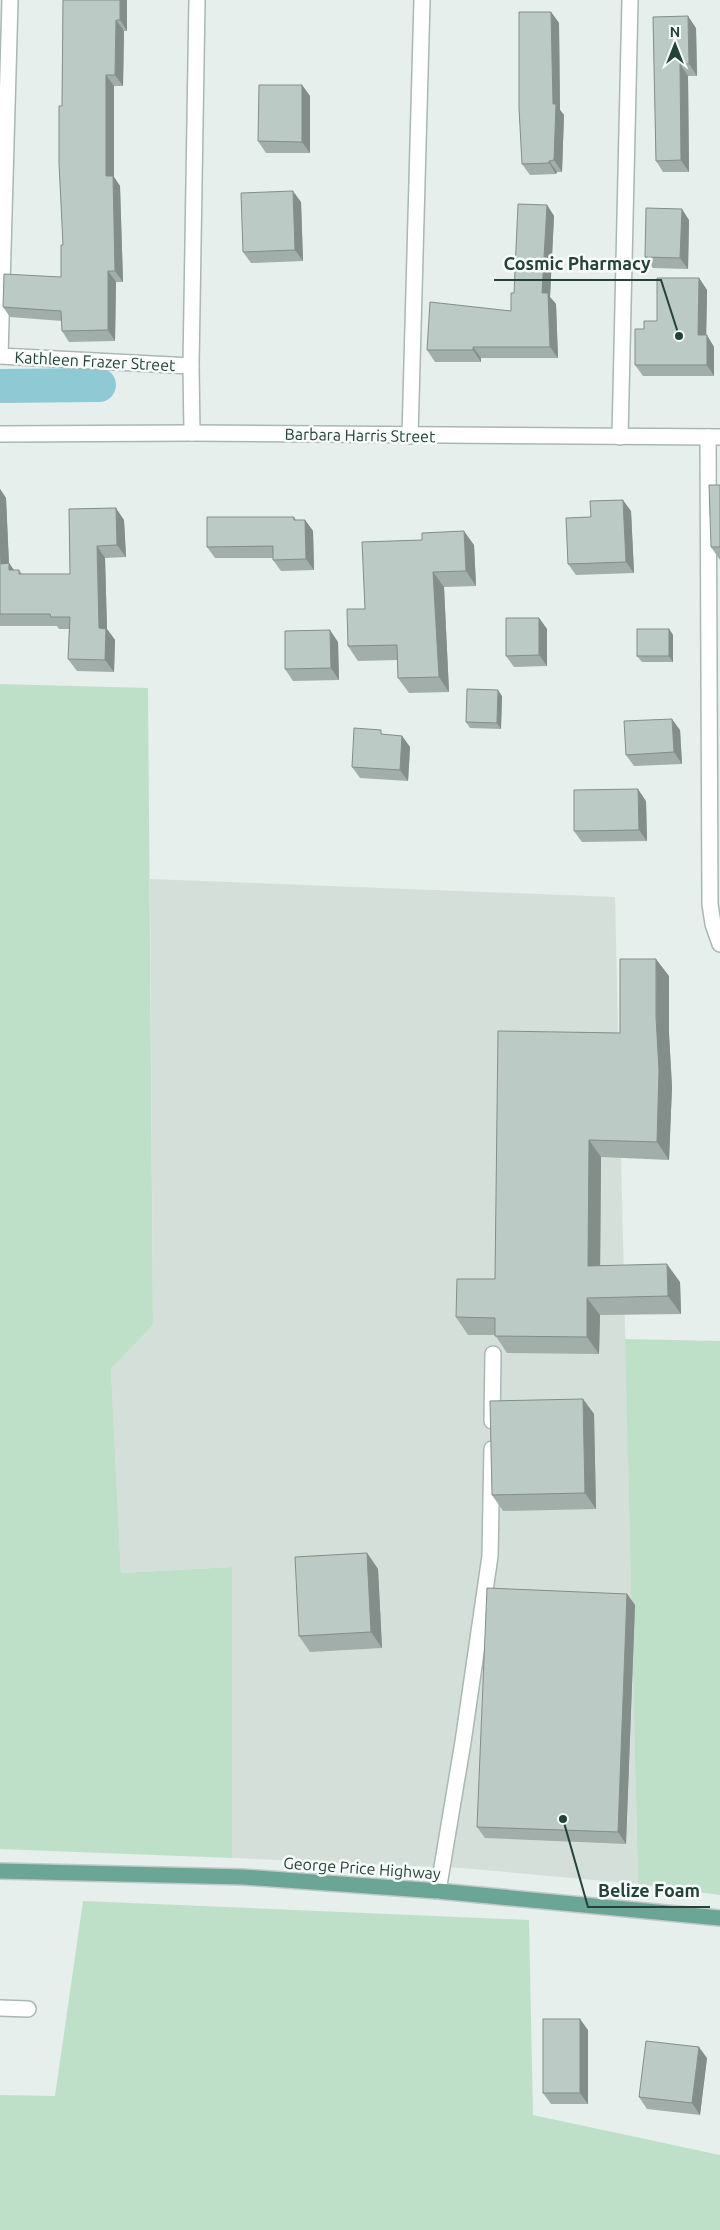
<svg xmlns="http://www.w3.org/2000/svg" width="720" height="2230" viewBox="0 0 720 2230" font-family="Ubuntu,sans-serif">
  <rect width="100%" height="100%" fill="#e6efeb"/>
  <polygon fill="#d4dfda" points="150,879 615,897 638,1884 462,1868 232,1858 232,1567 121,1573 111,1369 153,1325"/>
  <g fill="#bfe0c8">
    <polygon points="0,684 148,688 153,1325 111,1369 121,1573 232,1567 232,1858 0,1849"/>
    <polygon points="625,1339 720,1341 720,1895 638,1884"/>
    <polygon points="83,1901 529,1920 533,2115 720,2155 720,2230 0,2230 0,2095 55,2096"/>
  </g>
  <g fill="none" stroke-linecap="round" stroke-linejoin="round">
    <polyline stroke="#8ec9d4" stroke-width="34" points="0,386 99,385"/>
    <defs>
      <g id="service">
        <polyline points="0,356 10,0"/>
        <polyline points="492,1421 493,1354"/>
        <polyline points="438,1891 463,1742 490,1556 492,1449"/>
        <polyline points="0,2008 28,2009"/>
      </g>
      <g id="minor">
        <polyline points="0,356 191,366"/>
        <polyline points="192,433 191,366 197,0"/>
        <polyline points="410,436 422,0"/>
        <polyline points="620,437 630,0"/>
        <polyline points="708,437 710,904 713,924 720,944"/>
      </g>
      <polyline id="tertiary" points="0,434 192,433 720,437"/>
      <polyline id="primary" points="0,1871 243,1877 438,1891 720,1918"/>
    </defs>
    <use href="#service" stroke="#a8b8b2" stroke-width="18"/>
    <use href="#minor" stroke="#a8b8b2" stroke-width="18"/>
    <use href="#tertiary" stroke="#a8b8b2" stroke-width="18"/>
    <use href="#primary" stroke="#c2cac8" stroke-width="18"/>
    <use href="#service" stroke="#fff" stroke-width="15"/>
    <use href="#minor" stroke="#fff" stroke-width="15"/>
    <use href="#tertiary" stroke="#fff" stroke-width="15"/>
    <use href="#primary" stroke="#6aa596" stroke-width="15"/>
  </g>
  <g fill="#a1aea9">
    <polygon points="63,0 127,0 127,31 124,31 123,86 114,86 114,177 120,186 123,282 116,282 115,341 69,342 62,331 62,321 10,317 3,307 61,277 63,245 62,106"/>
    <polygon points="551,12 559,23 560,110 564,115 562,172 557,172 556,174 530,175 522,164"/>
    <polygon points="653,17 696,28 697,76 688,76 689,172 663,172 656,161"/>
    <polygon points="302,85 310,96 310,153 266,153 258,141"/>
    <polygon points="301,202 303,261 251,263 243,252"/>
    <polygon points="547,205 554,216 550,297 556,304 558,358 481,358 481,362 435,362 427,350 511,311 514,293"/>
    <polygon points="689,220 688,269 653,268 645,257"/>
    <polygon points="699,278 707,290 706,335 714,347 714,376 643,376 635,365 644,329 657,321"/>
    <polygon points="720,485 720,560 711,547"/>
    <polygon points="0,489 6,498 9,563 14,570 19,570 22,574 70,574 69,509 124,520 126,557 105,558 107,629 115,640 114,672 77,671 68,659 69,629 59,629 57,626 0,626"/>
    <polygon points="631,511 634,573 576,575 568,564 591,517"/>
    <polygon points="294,517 296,520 305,520 313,531 314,570 281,571 273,560 273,558 215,558 207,547"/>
    <polygon points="474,545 476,586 444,587 449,692 409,693 398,678 397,660 358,661 348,646 365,609"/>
    <polygon points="539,618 547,629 547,666 514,667 506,656"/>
    <polygon points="669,629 673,635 673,662 642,662 637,656"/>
    <polygon points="338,642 339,680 293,681 285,669"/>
    <polygon points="502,696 501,729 470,728 466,722"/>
    <polygon points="680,730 682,764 634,766 626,755"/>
    <polygon points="384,735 402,736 410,747 408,781 360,778 352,767"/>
    <polygon points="646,801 647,841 582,842 574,831"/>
    <polygon points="669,976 669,1034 672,1087 669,1160 601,1157 600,1265 680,1282 681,1314 600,1315 599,1354 507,1353 495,1335 468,1335 456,1317 495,1279 620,1033"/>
    <polygon points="583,1399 594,1414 596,1509 503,1511 492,1495"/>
    <polygon points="367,1553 378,1569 382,1648 310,1652 299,1636"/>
    <polygon points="627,1594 635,1605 626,1844 485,1838 477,1827"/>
    <polygon points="588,2030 588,2104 551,2104 543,2093"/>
    <polygon points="707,2058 700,2115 647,2109 639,2097"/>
  </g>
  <g fill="#838d89">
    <polygon points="120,0 127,0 127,31 120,20"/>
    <polygon points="551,12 559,23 560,110 564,115 562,172 554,160"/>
    <polygon points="688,16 696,28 697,76 689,64"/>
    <polygon points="116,20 124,31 123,86 115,75"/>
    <polygon points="680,64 688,76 689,172 681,160"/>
    <polygon points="106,75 114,86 114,177 120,186 123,282 115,271 106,176"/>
    <polygon points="302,85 310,96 310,153 302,142"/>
    <polygon points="549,161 557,172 556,174 549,163"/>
    <polygon points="293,191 301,202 303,261 295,250"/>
    <polygon points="547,205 554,216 550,297 556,304 558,358 550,347 542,293"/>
    <polygon points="682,209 689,220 688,269 680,258"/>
    <polygon points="108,271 116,282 115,341 108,330"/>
    <polygon points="699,278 707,290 706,347 698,335"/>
    <polygon points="707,335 714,347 714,376 707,365"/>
    <polygon points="473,347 481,358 481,362 473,350"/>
    <polygon points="0,489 6,498 9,565 9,563 17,575 17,582 1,564 0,540"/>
    <polygon points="623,500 631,511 634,573 626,562"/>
    <polygon points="116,508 124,520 126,557 117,545"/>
    <polygon points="305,520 313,531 314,570 306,559"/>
    <polygon points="464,531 474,545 476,586 466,571"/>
    <polygon points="97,546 105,558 107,629 115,640 114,672 105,660 99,628"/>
    <polygon points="433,572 444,587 449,692 439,677"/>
    <polygon points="539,618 547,629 547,666 539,655"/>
    <polygon points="669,629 673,635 673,662 669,656"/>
    <polygon points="330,630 338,642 339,680 331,668"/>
    <polygon points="498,690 502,696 501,729 497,723"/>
    <polygon points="672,719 680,730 682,764 674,752"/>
    <polygon points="402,736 410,747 408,781 400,770"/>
    <polygon points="638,789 646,801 647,841 639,830"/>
    <polygon points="656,959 669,976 669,1034 672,1087 669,1160 657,1142"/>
    <polygon points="589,1140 601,1157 600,1283 588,1266"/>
    <polygon points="667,1264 680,1282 681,1314 668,1296"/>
    <polygon points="587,1298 600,1315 599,1354 587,1337"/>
    <polygon points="583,1399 594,1414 596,1509 585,1493"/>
    <polygon points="367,1553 378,1569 382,1648 371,1632"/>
    <polygon points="627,1594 635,1605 626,1844 618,1832"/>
    <polygon points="580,2019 588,2030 588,2104 580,2093"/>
    <polygon points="699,2047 707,2058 700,2115 692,2103"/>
  </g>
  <g fill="#bbcac4" stroke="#838d89">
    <polygon points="63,0 120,0 120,20 116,20 115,75 106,75 106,176 113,176 115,271 108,271 108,330 62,331 61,311 3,307 4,274 61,277 61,245 63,245 59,163 59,106 62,106"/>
    <polygon points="519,12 551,12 553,104 556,104 554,160 549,161 549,163 522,164 519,108"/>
    <polygon points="688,16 689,64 680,64 681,160 656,161 653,17"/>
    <polygon points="259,85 302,85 302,142 258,141"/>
    <polygon points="293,191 295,250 243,252 241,193"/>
    <polygon points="518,204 547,205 542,293 548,293 550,347 473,347 473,350 427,350 430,302 511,311 511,293 514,293"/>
    <polygon points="646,208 682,209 680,258 645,257"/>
    <polygon points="657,278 699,278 698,335 707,335 707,365 635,365 635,329 644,329 644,321 657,321"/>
    <polygon points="709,485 720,485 720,547 711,547"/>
    <polygon points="623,500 626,562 568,564 566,518 591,517 590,501"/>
    <polygon points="116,508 117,545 97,546 99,628 106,629 105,660 68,659 70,617 51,617 50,614 0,614 0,540 1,564 9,563 9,570 19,570 19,574 70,574 69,509"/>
    <polygon points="207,517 294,517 294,520 305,520 306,559 273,560 273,546 207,547"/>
    <polygon points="464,531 466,571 433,572 439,677 398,678 397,645 348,646 347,609 365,609 362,542 422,540 422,533"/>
    <polygon points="506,618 539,618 539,655 506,656"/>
    <rect x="637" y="629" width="32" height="27"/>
    <polygon points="330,630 331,668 285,669 285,631"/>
    <polygon points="467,689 498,690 497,723 466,722"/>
    <polygon points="672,719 674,752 626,755 624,721"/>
    <polygon points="354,728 381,730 381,734 402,736 400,770 352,767"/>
    <polygon points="638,789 639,830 574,831 574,790"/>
    <polygon points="620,959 656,959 656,1017 659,1070 657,1142 589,1140 588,1266 667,1264 668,1296 587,1298 587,1337 495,1336 495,1318 456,1317 457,1279 495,1279 498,1031 620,1033"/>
    <polygon points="583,1399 585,1493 492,1495 490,1401"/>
    <polygon points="367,1553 371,1632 299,1636 295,1557"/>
    <polygon points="487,1588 627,1594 618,1832 477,1827"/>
    <rect x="543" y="2019" width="37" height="74"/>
    <polygon points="646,2041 699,2047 692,2103 639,2097"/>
  </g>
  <g text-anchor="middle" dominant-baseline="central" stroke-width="5" stroke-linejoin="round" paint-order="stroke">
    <g font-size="16" fill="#24423a" stroke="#f7fbf9">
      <text transform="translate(95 361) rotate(3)">Kathleen Frazer Street</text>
      <text transform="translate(360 435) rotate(1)">Barbara Harris Street</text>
      <text transform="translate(362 1868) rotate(4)">George Price Highway</text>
    </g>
  </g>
  <path fill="none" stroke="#24423a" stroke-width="2" d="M679 336L661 280H494M563 1819L588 1907H710"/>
  <g fill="#24423a" stroke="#f7fbf9" stroke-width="2">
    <circle cx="679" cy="336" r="5"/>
    <circle cx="563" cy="1819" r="5"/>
  </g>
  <g font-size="18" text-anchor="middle" font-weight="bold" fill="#24423a" stroke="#f7fbf9" stroke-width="5" stroke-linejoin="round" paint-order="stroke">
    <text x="577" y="270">Cosmic Pharmacy</text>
    <text x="649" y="1897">Belize Foam</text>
  </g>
  <g transform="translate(675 45)" stroke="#f7fbf9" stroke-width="4" paint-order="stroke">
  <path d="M0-4L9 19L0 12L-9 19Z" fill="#24423a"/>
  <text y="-8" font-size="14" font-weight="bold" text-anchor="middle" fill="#24423a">N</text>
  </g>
</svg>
